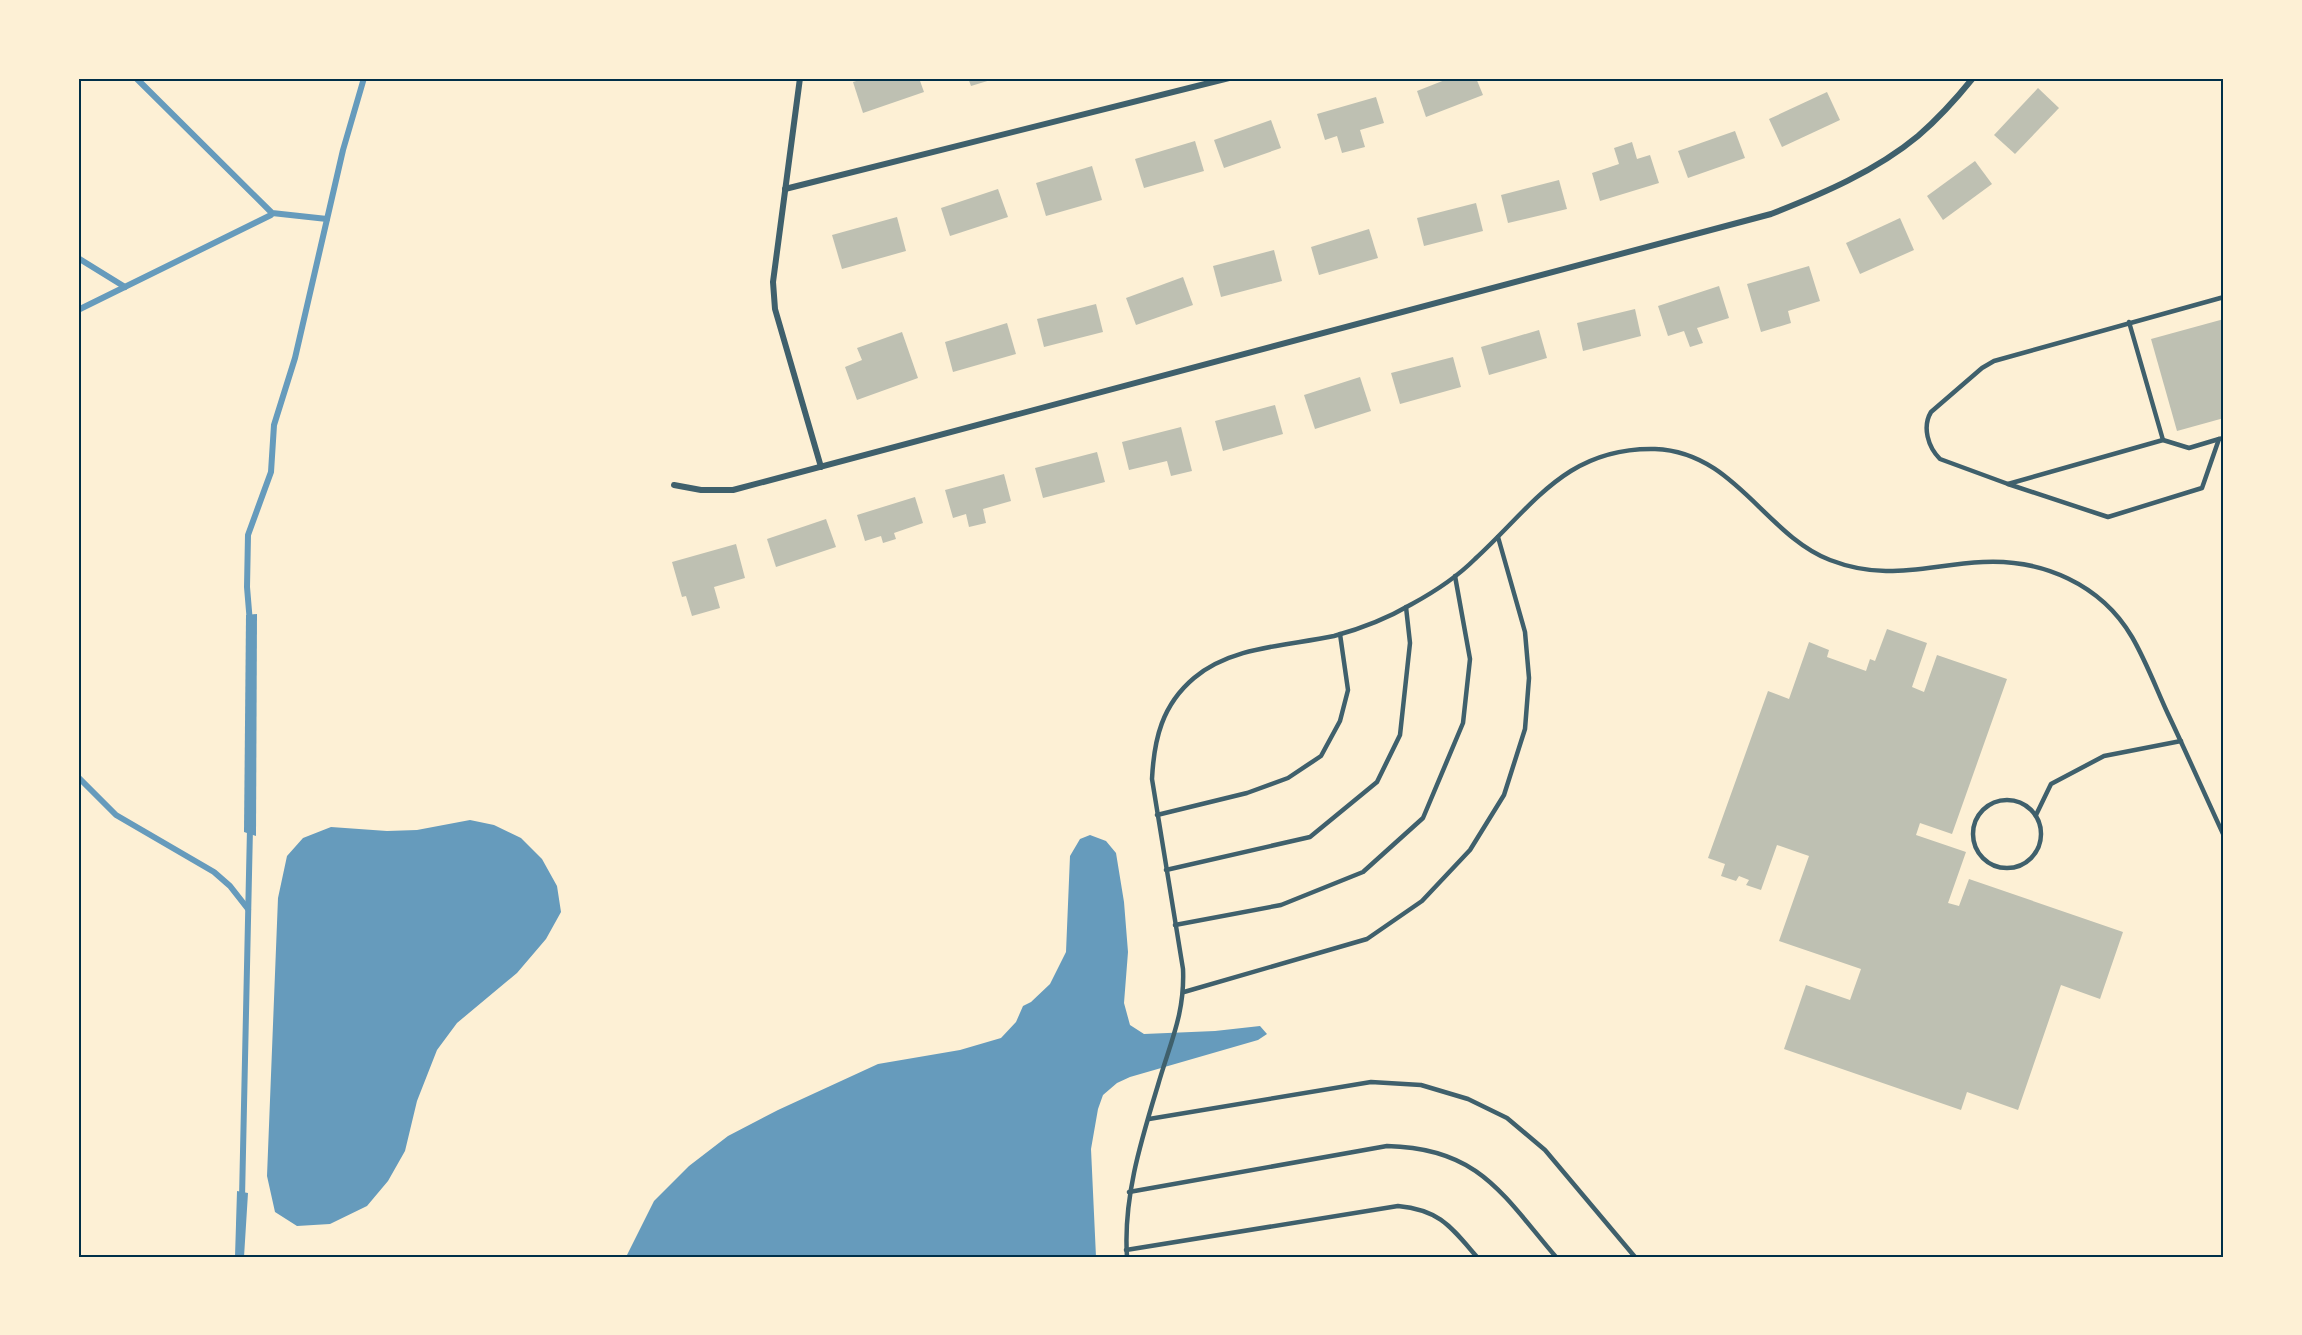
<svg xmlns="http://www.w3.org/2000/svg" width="2302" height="1335" viewBox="0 0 2302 1335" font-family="Inter,sans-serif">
  <rect width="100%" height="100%" fill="#fdf0d5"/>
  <g fill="#669bbc">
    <polygon points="257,614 256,836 244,832 246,615"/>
    <polygon points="470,820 494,825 521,838 542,859 557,886 561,912 546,939 517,973 457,1023 437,1050 417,1101 405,1151 388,1181 367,1206 330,1224 297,1226 275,1212 267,1176 278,898 287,856 303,838 331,827 387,831 417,830"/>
    <polygon points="1090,835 1106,841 1116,853 1124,902 1128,952 1124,1003 1130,1025 1144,1034 1215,1031 1260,1026 1267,1034 1258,1040 1130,1077 1117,1083 1103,1095 1098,1109 1091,1149 1096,1257 626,1257 654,1201 689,1166 728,1136 778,1110 878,1064 960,1050 1001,1038 1016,1022 1023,1006 1031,1002 1050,984 1066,952 1070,856 1080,839"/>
    <polygon points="237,1191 248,1193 244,1257 235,1257"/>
  </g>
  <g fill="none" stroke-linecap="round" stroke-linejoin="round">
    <g stroke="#669bbc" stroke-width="6">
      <polyline points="136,78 272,213 327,219"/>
      <polyline points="78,258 125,287"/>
      <polyline points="78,310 271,215"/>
      <polyline points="250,623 247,587 248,535 271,472 274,425 295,358 343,150 364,78"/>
      <polyline points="78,777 116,815 214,872 230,886 248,909"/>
      <polyline points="242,1198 250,828"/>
    </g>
  </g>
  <g fill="#bec0b2">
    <polygon points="866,78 919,78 924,92 863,113 853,82"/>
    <polygon points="968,78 994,78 994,79 971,86"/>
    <polygon points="1450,78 1476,78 1483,95 1426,117 1417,91"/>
    <polygon points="2038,88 2059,108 2015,154 1994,135"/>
    <polygon points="1827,92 1840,120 1782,147 1769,119"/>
    <polygon points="1376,97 1384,123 1360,130 1365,147 1342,153 1337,136 1325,140 1317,114"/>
    <polygon points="1271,120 1281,148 1224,168 1214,140"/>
    <polygon points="1735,131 1745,158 1688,178 1678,151"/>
    <polygon points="1195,141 1204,171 1144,188 1135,159"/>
    <polygon points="1632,142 1637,159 1650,155 1659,183 1600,201 1592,173 1619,164 1614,148"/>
    <polygon points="1975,161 1992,184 1943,220 1927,196"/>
    <polygon points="1092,166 1102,200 1046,216 1036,183"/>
    <polygon points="1559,180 1567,209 1508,223 1501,195"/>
    <polygon points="998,189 1008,217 950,236 941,208"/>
    <polygon points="1476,203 1483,231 1424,246 1417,218"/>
    <polygon points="897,217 906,251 842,269 832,235"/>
    <polygon points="1900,218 1914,250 1860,274 1846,243"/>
    <polygon points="1369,229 1378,258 1319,275 1311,247"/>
    <polygon points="1274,250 1282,281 1221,297 1213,266"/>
    <polygon points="1809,266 1820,301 1788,311 1791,323 1761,332 1747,284"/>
    <polygon points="1183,277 1193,305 1136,325 1126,298"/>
    <polygon points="1719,286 1729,318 1697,328 1703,343 1690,347 1684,331 1668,336 1658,306"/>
    <polygon points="1096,304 1103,332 1044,347 1037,319"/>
    <polygon points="1635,309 1641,336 1583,351 1577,323"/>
    <polygon points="2224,319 2224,418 2177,431 2151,339"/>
    <polygon points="1007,323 1016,354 953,372 945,342"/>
    <polygon points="1539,330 1547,358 1489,375 1481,347"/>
    <polygon points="902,332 918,378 857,400 845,367 862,360 857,348"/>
    <polygon points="1453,357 1461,387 1400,404 1391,373"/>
    <polygon points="1360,377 1371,411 1315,429 1304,395"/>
    <polygon points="1275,405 1283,434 1223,451 1215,421"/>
    <polygon points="1181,427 1192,471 1171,476 1167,461 1129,470 1122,442"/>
    <polygon points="1097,452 1105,482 1043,498 1035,468"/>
    <polygon points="1004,474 1011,501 983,509 986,523 969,527 966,514 953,518 945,490"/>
    <polygon points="915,497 923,523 894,533 896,539 883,543 881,536 865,541 857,515"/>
    <polygon points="826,519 836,547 776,567 767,539"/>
    <polygon points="736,544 745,578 714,587 720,608 692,616 686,596 682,597 672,562"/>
    <polygon points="1887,629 1927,643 1912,687 1924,692 1937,655 2007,679 1952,834 1920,823 1916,835 1966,852 1948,903 1959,906 1969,879 2123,932 2100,999 2061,985 2018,1110 1967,1092 1961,1110 1784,1049 1806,985 1850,1000 1861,969 1779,941 1809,856 1777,845 1761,890 1746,885 1749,880 1739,876 1736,881 1721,876 1725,864 1708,858 1768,691 1789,699 1809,642 1829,650 1827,657 1866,671 1870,659 1875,661"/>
  </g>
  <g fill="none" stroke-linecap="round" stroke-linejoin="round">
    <g stroke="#3f606c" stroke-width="4.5">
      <path d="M2224,297L1994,361L1982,368L1931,412C1922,427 1928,447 1940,459L2008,484L2108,517L2202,488L2219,439L2224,438"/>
      <polyline points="2129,322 2163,440"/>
      <polyline points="2008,484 2163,440 2189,448 2219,439"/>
      <circle cx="2007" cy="834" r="34"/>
      <polyline points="1157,815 1247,793 1288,778 1321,756 1340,721 1348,690 1340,634"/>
      <polyline points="2036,815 2051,784 2104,756 2181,741"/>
      <polyline points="1166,870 1310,837 1377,782 1400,735 1410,643 1406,607"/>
      <polyline points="1175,925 1281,905 1363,872 1423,818 1463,723 1470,659 1455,576"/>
      <polyline points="1184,992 1367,939 1422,901 1470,850 1504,795 1525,729 1529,678 1525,632 1498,537"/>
      <polyline points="1149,1119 1371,1082 1421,1085 1468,1099 1507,1118 1545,1150 1635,1257"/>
      <path d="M1129,1192L1387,1146C1479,1148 1502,1194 1556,1257"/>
      <path d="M1126,1250L1398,1206C1440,1210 1451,1227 1477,1257"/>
      <path d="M1127,1257C1123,1198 1141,1141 1158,1085C1170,1043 1185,1014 1183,969L1152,779C1154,739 1162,705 1194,678C1232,646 1287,646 1334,636C1360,629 1388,618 1412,604C1434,592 1457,577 1475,559C1533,506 1566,447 1655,449C1735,452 1764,534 1830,560C1887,582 1926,565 1983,562C2042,559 2101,584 2132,637C2146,661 2156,688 2168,714C2187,754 2205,795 2224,836"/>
    </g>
    <g stroke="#3f606c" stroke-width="6">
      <polyline points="800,78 773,282 775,309 821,467"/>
      <polyline points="785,189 1229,78"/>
      <path d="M674,485L701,490H733L1771,214C1822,194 1876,171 1918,136C1939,118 1956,99 1973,78"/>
    </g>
  </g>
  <rect width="2302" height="1335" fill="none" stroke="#fdf0d5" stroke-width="159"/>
  <rect x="80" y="80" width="2142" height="1176" fill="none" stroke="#003049" stroke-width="2"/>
</svg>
